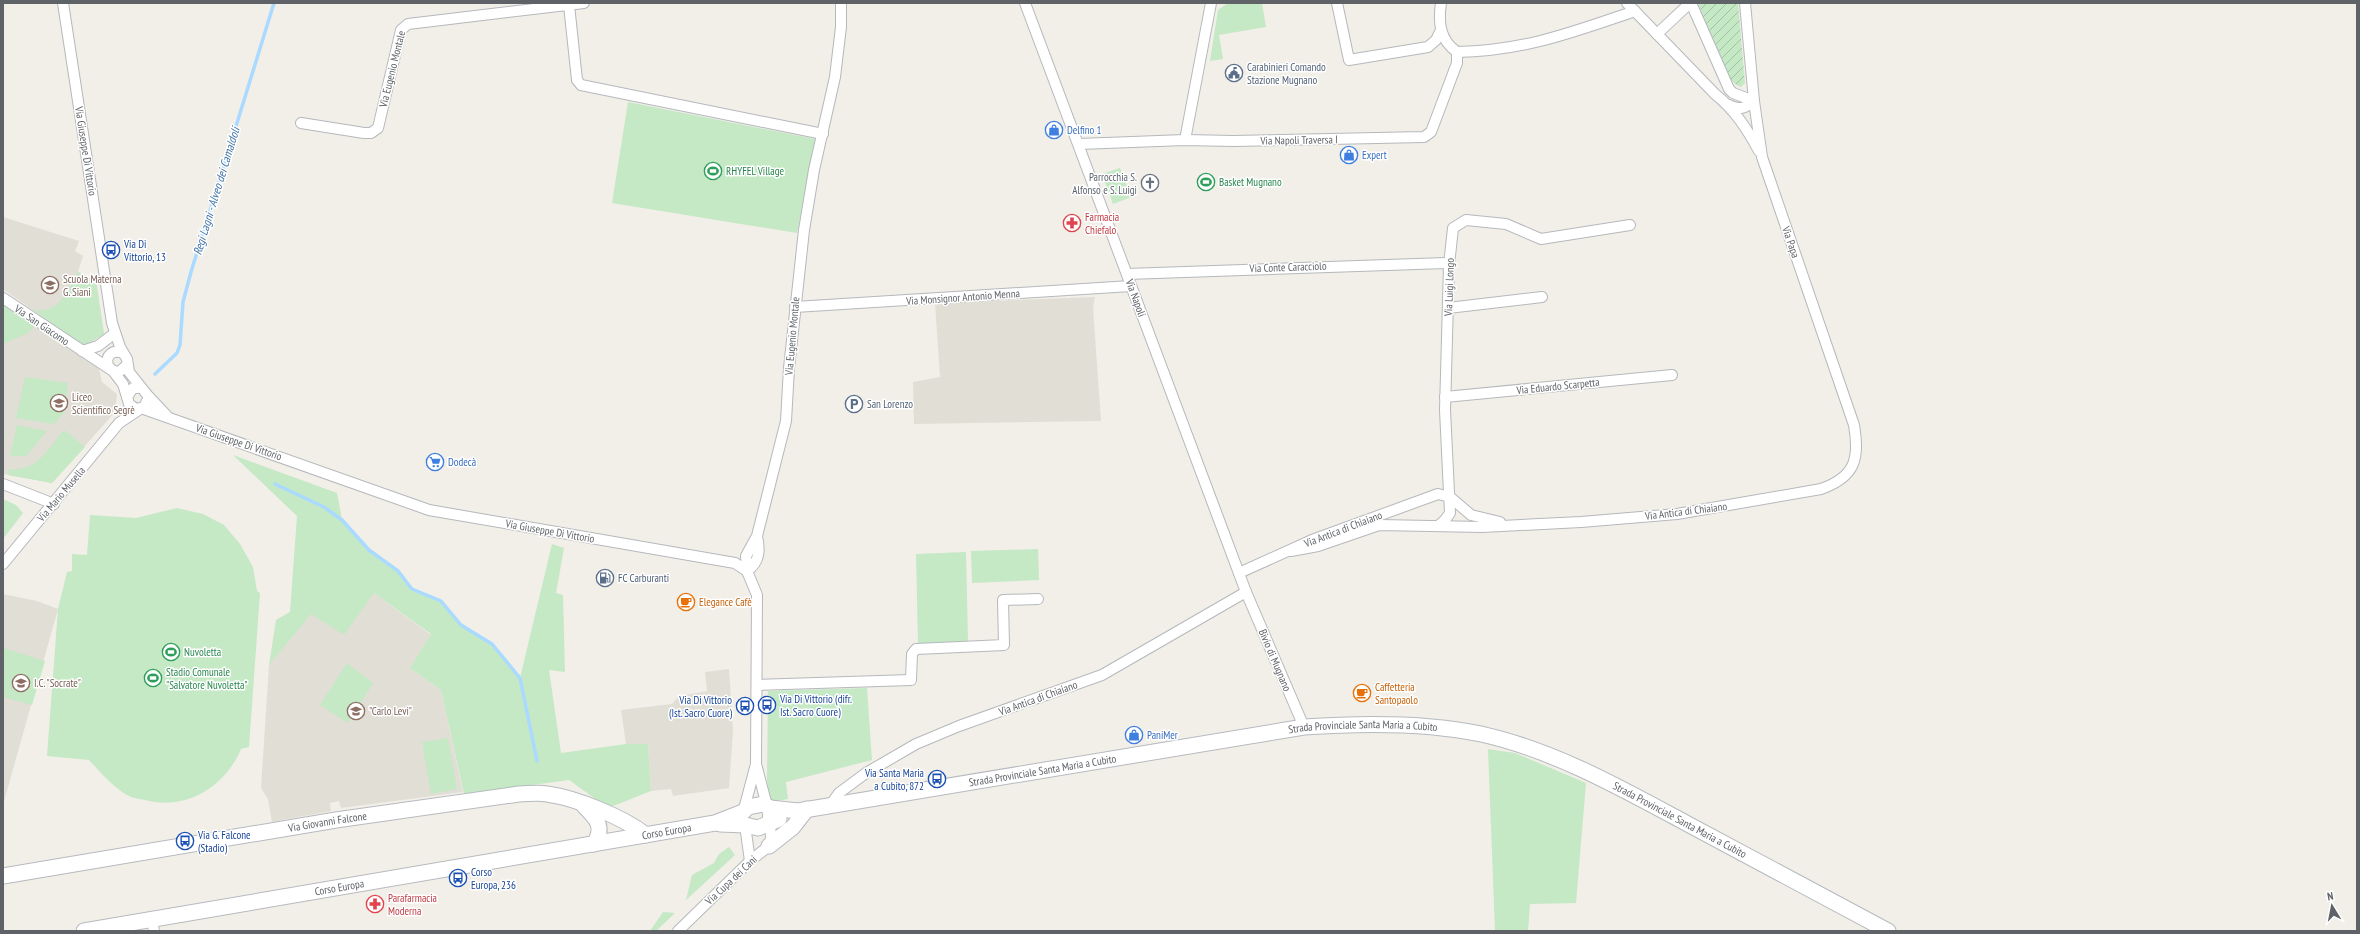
<svg xmlns="http://www.w3.org/2000/svg" width="2360" height="934" viewBox="0 0 2360 934" font-family="'PT Sans Narrow',sans-serif">
  <defs>
    <pattern id="garden-furrows" width="10" height="10" patternUnits="userSpaceOnUse"><rect width="10" height="10" fill="#c5e8c5"/><path d="M-1 1l2-2M0 10L10 0M9 11l2-2" fill="none" stroke="#a3c0a4"/></pattern>
  </defs>
  <rect width="100%" height="100%" fill="#f1efe8"/>
  <g fill="#e1ded6">
    <polygon points="3,217 79,241 75,251 83,256 78,272 96,281 104,334 84,346 3,289"/>
    <polygon points="1095,297 1093,308 1101,421 914,424 913,382 940,377 935,303"/>
    <polygon points="3,305 99,369 102,382 117,394 115,412 52,483 3,474"/>
    <polygon points="374,593 431,635 410,668 441,690 463,792 341,808 339,801 330,803 331,811 272,822 268,799 261,788 269,665 311,613"/>
    <polygon points="3,594 37,601 58,609 3,805"/>
    <polygon points="729,669 733,730 729,788 673,796 671,789 651,791 648,744 626,744 621,710 672,704 679,696 707,691 705,672"/>
  </g>
  <g fill="#c5e8c5">
    <polygon points="1228,3 1262,3 1266,27 1219,35 1223,59 1210,61 1218,10"/>
    <polygon points="628,102 815,139 797,233 612,203"/>
    <polygon points="1120,168 1131,197 1113,204 1102,174"/>
    <path d="M78,272L96,281L104,334L84,346L32,309C58,316 67,292 78,272Z"/>
    <polygon points="3,305 34,326 28,333 3,344"/>
    <polygon points="25,377 68,383 64,412 54,424 16,418"/>
    <polygon points="17,425 47,431 26,456 10,456"/>
    <path d="M64,430L85,447L52,483L8,475L9,469C37,472 47,450 64,430Z"/>
    <polygon points="233,455 337,493 342,520 369,550 398,571 412,589 440,599 461,625 492,644 520,678 552,544 564,548 556,593 563,595 565,672 549,670 561,753 626,744 648,744 651,791 608,808 569,780 464,794 441,690 410,668 431,634 374,593 344,635 311,614 269,665 276,620 290,612 297,516"/>
    <polygon points="3,499 16,505 23,513 3,539"/>
    <path d="M177,508L203,514L224,525L240,544L253,567L257,591L260,593L249,747L241,749C225,787 186,811 145,800C139,799 132,798 127,795C112,786 101,773 89,760L47,756L58,609L67,572L72,571V554L87,555L90,515L136,518Z"/>
    <polygon points="1038,549 1039,580 972,583 971,551"/>
    <polygon points="966,552 968,641 918,644 916,554"/>
    <polygon points="3,648 45,661 32,705 3,697"/>
    <polygon points="347,663 373,683 348,723 320,705"/>
    <polygon points="867,688 872,760 786,782 788,799 770,802 767,780 768,691"/>
    <polygon points="448,738 457,789 431,794 422,742"/>
    <polygon points="1488,749 1515,753 1586,783 1576,903 1530,904 1528,931 1495,931"/>
    <polygon points="729,847 735,855 686,900 692,875 714,863 719,854"/>
    <polygon points="663,912 675,913 656,931 650,931"/>
  </g>
  <path fill="url(#garden-furrows)" d="M1698,3H1738L1745,83L1741,87C1722,82 1706,22 1698,3Z"/>
  <g fill="none" stroke-linecap="round" stroke-linejoin="round">
    <g stroke="#aadaff" stroke-width="3.5">
      <polyline points="155,374 177,353 180,345 183,302 191,272 274,3"/>
      <polyline points="275,484 324,507 342,520 369,550 398,571 412,589 441,601 461,625 492,644 520,678 537,761"/>
    </g>
    <defs>
      <g id="street">
        <polyline points="63,3 112,323 120,347 127,359 129,372 149,397 144,407 136,409 129,404 127,397 133,388 140,388"/>
        <polyline points="1025,3 1246,592 1304,727"/>
        <polyline points="1337,3 1349,60 1428,47 1436,40 1441,30"/>
        <path d="M1441,3C1438,23 1440,40 1457,52"/>
        <path d="M1627,3L1715,94C1735,110 1747,129 1759,151"/>
        <path d="M1691,3L1729,89L1733,93L1754,101C1744,109 1740,110 1729,105"/>
        <polyline points="569,5 577,80 581,85 823,134"/>
        <polyline points="1657,34 1690,3"/>
        <path d="M1457,52C1524,51 1573,32 1635,11"/>
        <polyline points="301,123 364,133 371,133 378,128 401,30 408,24 584,3"/>
        <polyline points="1185,140 1211,3"/>
        <polyline points="1079,144 1185,140 1233,141 1424,137 1431,132 1457,63 1457,52"/>
        <polyline points="1127,274 1446,263 1449,265"/>
        <polyline points="3,298 110,369"/>
        <polyline points="795,307 1131,286"/>
        <polyline points="1448,308 1542,297"/>
        <polyline points="82,351 98,346 111,336"/>
        <path d="M123,353C113,349 105,355 108,366L113,371L119,372L127,365"/>
        <polyline points="113,371 123,384 127,397"/>
        <polyline points="149,397 167,416"/>
        <polyline points="1445,397 1672,375"/>
        <polyline points="141,408 429,510 735,563 747,571 757,595 756,764 744,809"/>
        <polyline points="3,484 54,504"/>
        <polyline points="1439,525 1445,520 1450,513 1445,410 1449,265 1453,228 1466,220 1506,224 1541,239 1630,225"/>
        <path d="M757,536C760,550 760,562 747,571L746,556L757,536L786,421L789,368L804,230L814,170L835,77L841,27V3"/>
        <path d="M1291,551L1318,546L1379,525L1482,527L1581,522L1677,514L1821,489C1855,477 1860,459 1854,425L1762,157L1754,101L1745,3"/>
        <polyline points="3,564 119,423 140,409"/>
        <polyline points="1239,573 1312,540 1438,494 1450,497 1471,515 1500,522"/>
        <polyline points="757,685 911,680 912,654 916,649 1004,645 1003,600 1038,599"/>
        <polyline points="756,764 767,806"/>
        <polyline points="834,804 834,800 839,793 866,773 916,744 959,726 1102,675 1246,592"/>
        <polyline points="745,825 750,861"/>
        <polyline points="152,920 154,931"/>
        <polyline points="678,931 750,861 769,846 771,838 770,824"/>
      </g>
      <g id="secondary">
        <path d="M584,806C597,819 605,827 594,844"/>
        <path id="s1" d="M770,808L798,811L1304,727C1361,723 1424,722 1481,734C1553,750 1619,787 1684,822C1752,858 1820,894 1888,931"/>
        <polyline points="720,824 745,825 758,828 779,819"/>
        <polyline points="769,846 793,827 807,809"/>
        <path id="s2" d="M3,876L336,820L519,794C528,794 538,792 547,794C576,798 623,817 646,835"/>
        <path id="s3" d="M84,931L715,823L743,812L748,807L763,804L770,808L771,822"/>
      </g>
    </defs>
    <use href="#street" stroke="#b5b8bc" stroke-width="12"/>
    <use href="#secondary" stroke="#b6babf" stroke-width="17"/>
    <use href="#street" stroke="#fff" stroke-width="10"/>
    <use href="#secondary" stroke="#fff" stroke-width="15"/>
  </g>
  <defs>
    <symbol id="civic-ring" viewBox="-11 -11 22 22"><circle r="9.5" fill="#fff" stroke="#5c6f8a" stroke-width="1.5"/><path d="M-.6-6.5H3V-4.5H.6V-3L4-1V1h2V6H-6V1h2V-1L-.6-3ZM-1.2 2.5V6h2.4V2.5Z" fill="#5c6f8a"/></symbol>
    <symbol id="shop-ring" viewBox="-11 -11 22 22"><circle r="9.5" fill="#fff" stroke="#3f7fe0" stroke-width="1.5"/><path d="M-5-2.5h2.3a2.7 3.5 0 0 1 5.4 0H5L5.5 6h-11ZM-1.5-2.5h3a1.5 2.3 0 0 0-3 0Z" fill="#3f7fe0"/></symbol>
    <symbol id="stadium-ring" viewBox="-11 -11 22 22"><circle r="9.5" fill="#fff" stroke="#2e9e5b" stroke-width="1.5"/><path d="M0-5a6.5 5 0 1 0 0 10a6.5 5 0 1 0 0-10ZM-3.5-1.8h7v3.6h-7Z" fill="#2e9e5b"/></symbol>
    <symbol id="church-ring" viewBox="-11 -11 22 22"><circle r="9.5" fill="#fff" stroke="#6b7280" stroke-width="1.5"/><path d="M-1.2-6h2.4v3.5h3.3v2.4h-3.3V6h-2.4V-.1h-3.3v-2.4h3.3Z" fill="#6b7280"/></symbol>
    <symbol id="pharmacy-ring" viewBox="-11 -11 22 22"><circle r="9.5" fill="#fff" stroke="#e0444e" stroke-width="1.5"/><path d="M-2-6h4v4h4v4h-4v4h-4v-4h-4v-4h4Z" fill="#e0444e"/></symbol>
    <symbol id="bus-ring" viewBox="-11 -11 22 22"><circle r="9.5" fill="#fff" stroke="#1a4fb4" stroke-width="1.5"/><path d="M-5-6H5V4H4V6H2V4H-2V6H-4V4H-5ZM-3.5-4V0h7V-4ZM-3.5 1.2v1.5H-2V1.2ZM2 1.2v1.5H3.5V1.2Z" fill="#1a4fb4"/></symbol>
    <symbol id="school-ring" viewBox="-11 -11 22 22"><circle r="9.5" fill="#fff" stroke="#8d6e63" stroke-width="1.5"/><path d="M0-5L7-2L0 1L-7-2ZM-4 1L0 2.5L4 1V4Q0 6-4 4Z" fill="#8d6e63"/></symbol>
    <symbol id="parking-ring" viewBox="-11 -11 22 22"><circle r="9.5" fill="#fff" stroke="#5c6f8a" stroke-width="1.5"/><path d="M-3.5-5.5H1a3.5 3.5 0 0 1 0 7H-1V5.5H-3.5ZM-1-3.4V-.6H.8a1.4 1.4 0 0 0 0-2.8Z" fill="#5c6f8a"/></symbol>
    <symbol id="supermarket-ring" viewBox="-11 -11 22 22"><circle r="9.5" fill="#fff" stroke="#3f7fe0" stroke-width="1.5"/><path d="M-6-5.5h2.5l.6 2H6L4.5 2H-2.5L-4.4-4H-6ZM-1.5 3.2a1.3 1.3 0 1 0 .1 0ZM3 3.2a1.3 1.3 0 1 0 .1 0Z" fill="#3f7fe0"/></symbol>
    <symbol id="fuel-ring" viewBox="-11 -11 22 22"><circle r="9.5" fill="#fff" stroke="#5c6f8a" stroke-width="1.5"/><path d="M-5.5-6h7V0h2V4h1.3V-2.5L3-4.5l.8-.8L6-3V5H2.5V1h-1V6h-7ZM-4.2-4.7v3.2H.2V-4.7Z" fill="#5c6f8a"/></symbol>
    <symbol id="cafe-ring" viewBox="-11 -11 22 22"><circle r="9.5" fill="#fff" stroke="#e8710a" stroke-width="1.5"/><path d="M-5.5-4.5H6V0H3Q3 3.5 0 3.5H-2.5Q-5.5 3.5-5.5 0ZM3-3.2v2h1.7v-2ZM-6 4.5H4V6H-6Z" fill="#e8710a"/></symbol>
  </defs>
  <g fill-rule="evenodd">
    <use href="#civic-ring" x="1224" y="63" width="20" height="20"/>
    <use href="#shop-ring" x="1044" y="120" width="20" height="20"/>
    <use href="#shop-ring" x="1339" y="145" width="20" height="20"/>
    <use href="#stadium-ring" x="703" y="161" width="20" height="20"/>
    <use href="#stadium-ring" x="1196" y="172" width="20" height="20"/>
    <use href="#church-ring" x="1140" y="173" width="20" height="20"/>
    <use href="#pharmacy-ring" x="1062" y="213" width="20" height="20"/>
    <use href="#bus-ring" x="101" y="240" width="20" height="20"/>
    <use href="#school-ring" x="40" y="275" width="20" height="20"/>
    <use href="#school-ring" x="49" y="393" width="20" height="20"/>
    <use href="#parking-ring" x="844" y="394" width="20" height="20"/>
    <use href="#supermarket-ring" x="425" y="452" width="20" height="20"/>
    <use href="#fuel-ring" x="595" y="568" width="20" height="20"/>
    <use href="#cafe-ring" x="676" y="592" width="20" height="20"/>
    <use href="#stadium-ring" x="161" y="642" width="20" height="20"/>
    <use href="#stadium-ring" x="143" y="668" width="20" height="20"/>
    <use href="#school-ring" x="11" y="673" width="20" height="20"/>
    <use href="#cafe-ring" x="1352" y="683" width="20" height="20"/>
    <use href="#bus-ring" x="757" y="695" width="20" height="20"/>
    <use href="#bus-ring" x="735" y="696" width="20" height="20"/>
    <use href="#school-ring" x="346" y="701" width="20" height="20"/>
    <use href="#shop-ring" x="1124" y="725" width="20" height="20"/>
    <use href="#bus-ring" x="927" y="769" width="20" height="20"/>
    <use href="#bus-ring" x="175" y="831" width="20" height="20"/>
    <use href="#bus-ring" x="448" y="868" width="20" height="20"/>
    <use href="#pharmacy-ring" x="365" y="894" width="20" height="20"/>
  </g>
  <g text-anchor="middle" dominant-baseline="central" stroke-width="3" stroke-linejoin="round" paint-order="stroke">
    <g font-size="11" fill="#4e5e75" stroke="#fff" text-anchor="start">
      <text x="1247" y="67">Carabinieri Comando<tspan x="1247" dy="13">Stazione Mugnano</tspan></text>
      <text x="867" y="404">San Lorenzo</text>
      <text x="618" y="578">FC Carburanti</text>
    </g>
    <g font-size="11" fill="#5f6368" stroke="#fff">
      <text transform="translate(392 69) rotate(-76)">Via Eugenio Montale</text>
      <text transform="translate(1299 140) rotate(-1)">Via Napoli Traversa I</text>
      <text transform="translate(86 151) rotate(81)">Via Giuseppe Di Vittorio</text>
      <text transform="translate(1791 242) rotate(71)">Via Papa</text>
      <text transform="translate(1288 267) rotate(-2)">Via Conte Caracciolo</text>
      <text transform="translate(1449 287) rotate(-88)">Via Luigi Longo</text>
      <text transform="translate(963 297) rotate(-4)">Via Monsignor Antonio Menna</text>
      <text transform="translate(1136 298) rotate(70)">Via Napoli</text>
      <text transform="translate(42 325) rotate(34)">Via San Giacomo</text>
      <text transform="translate(792 336) rotate(-85)">Via Eugenio Montale</text>
      <text transform="translate(1558 386) rotate(-6)">Via Eduardo Scarpetta</text>
      <text transform="translate(239 442) rotate(19)">Via Giuseppe Di Vittorio</text>
      <text transform="translate(61 494) rotate(-50)">Via Mario Musella</text>
      <text transform="translate(1686 511) rotate(-7)">Via Antica di Chiaiano</text>
      <text transform="translate(1343 529) rotate(-21)">Via Antica di Chiaiano</text>
      <text transform="translate(550 531) rotate(10)">Via Giuseppe Di Vittorio</text>
      <text transform="translate(1275 660) rotate(67)">Bivio di Mugnano</text>
      <text transform="translate(1038 698) rotate(-20)">Via Antica di Chiaiano</text>
      <text stroke="none"><textPath href="#s1" startOffset="600">Strada Provinciale Santa Maria a Cubito</textPath></text>
      <text stroke="none"><textPath href="#s1" startOffset="276">Strada Provinciale Santa Maria a Cubito</textPath></text>
      <text stroke="none"><textPath href="#s1" startOffset="936">Strada Provinciale Santa Maria a Cubito</textPath></text>
      <text stroke="none"><textPath href="#s2" startOffset="329">Via Giovanni Falcone</textPath></text>
      <text stroke="none"><textPath href="#s3" startOffset="591">Corso Europa</textPath></text>
      <text transform="translate(731 880) rotate(-43)">Via Cupa dei Cani</text>
      <text stroke="none"><textPath href="#s3" startOffset="259">Corso Europa</textPath></text>
    </g>
    <g font-size="11" fill="#366cbe" stroke="#fff" text-anchor="start">
      <text x="1067" y="130">Delfino 1</text>
      <text x="1362" y="155">Expert</text>
      <text x="448" y="462">Dodecà</text>
      <text x="1147" y="735">PaniMer</text>
    </g>
    <g font-size="11" fill="#27864d" stroke="#fff" text-anchor="start">
      <text x="726" y="171">RHYFEL Village</text>
      <text x="1219" y="182">Basket Mugnano</text>
      <text x="184" y="652">Nuvoletta</text>
      <text x="166" y="672">Stadio Comunale<tspan x="166" dy="13">"Salvatore Nuvoletta"</tspan></text>
    </g>
    <g font-size="11" fill="#5b616d" stroke="#fff" text-anchor="end">
      <text x="1137" y="177">Parrocchia S.<tspan x="1137" dy="13">Alfonso e S. Luigi</tspan></text>
    </g>
    <g font-size="11" fill="#be3a42" stroke="#fff" text-anchor="start">
      <text x="1085" y="217">Farmacia<tspan x="1085" dy="13">Chiefalo</tspan></text>
      <text x="388" y="898">Parafarmacia<tspan x="388" dy="13">Moderna</tspan></text>
    </g>
    <g font-size="11" fill="#164399" stroke="#fff" text-anchor="start">
      <text x="124" y="244">Via Di<tspan x="124" dy="13">Vittorio, 13</tspan></text>
      <text x="780" y="699">Via Di Vittorio (difr.<tspan x="780" dy="13">Ist. Sacro Cuore)</tspan></text>
      <text x="732" y="700" text-anchor="end">Via Di Vittorio<tspan x="732" dy="13">(Ist. Sacro Cuore)</tspan></text>
      <text x="924" y="773" text-anchor="end">Via Santa Maria<tspan x="924" dy="13">a Cubito, 872</tspan></text>
      <text x="198" y="835">Via G. Falcone<tspan x="198" dy="13">(Stadio)</tspan></text>
      <text x="471" y="872">Corso<tspan x="471" dy="13">Europa, 236</tspan></text>
    </g>
    <g font-size="11" fill="#785e54" stroke="#fff" text-anchor="start">
      <text x="63" y="279">Scuola Materna<tspan x="63" dy="13">G. Siani</tspan></text>
      <text x="72" y="397">Liceo<tspan x="72" dy="13">Scientifico Segrè</tspan></text>
      <text x="34" y="683">I.C. "Socrate"</text>
      <text x="369" y="711">"Carlo Levi"</text>
    </g>
    <g font-size="11" fill="#c56008" stroke="#fff" text-anchor="start">
      <text x="699" y="602">Elegance Cafè</text>
      <text x="1375" y="687">Caffetteria<tspan x="1375" dy="13">Santopaolo</tspan></text>
    </g>
    <g font-size="12" font-style="italic" fill="#4174aa" stroke="#fff">
      <text transform="translate(216 191) rotate(-73)">Regi Lagni - Alveo dei Camaldoli</text>
    </g>
  </g>
  <rect width="2360" height="934" fill="none" stroke="#5f6368" stroke-width="8"/>
  <g transform="translate(2332 906) rotate(350)" stroke="#ffffff" stroke-width="3" paint-order="stroke">
  <path d="M0-3L7 15L0 10L-7 15Z" fill="#5f6368"/>
  <text y="-6" font-size="11" font-weight="bold" text-anchor="middle" fill="#5f6368">N</text>
  </g>
</svg>
